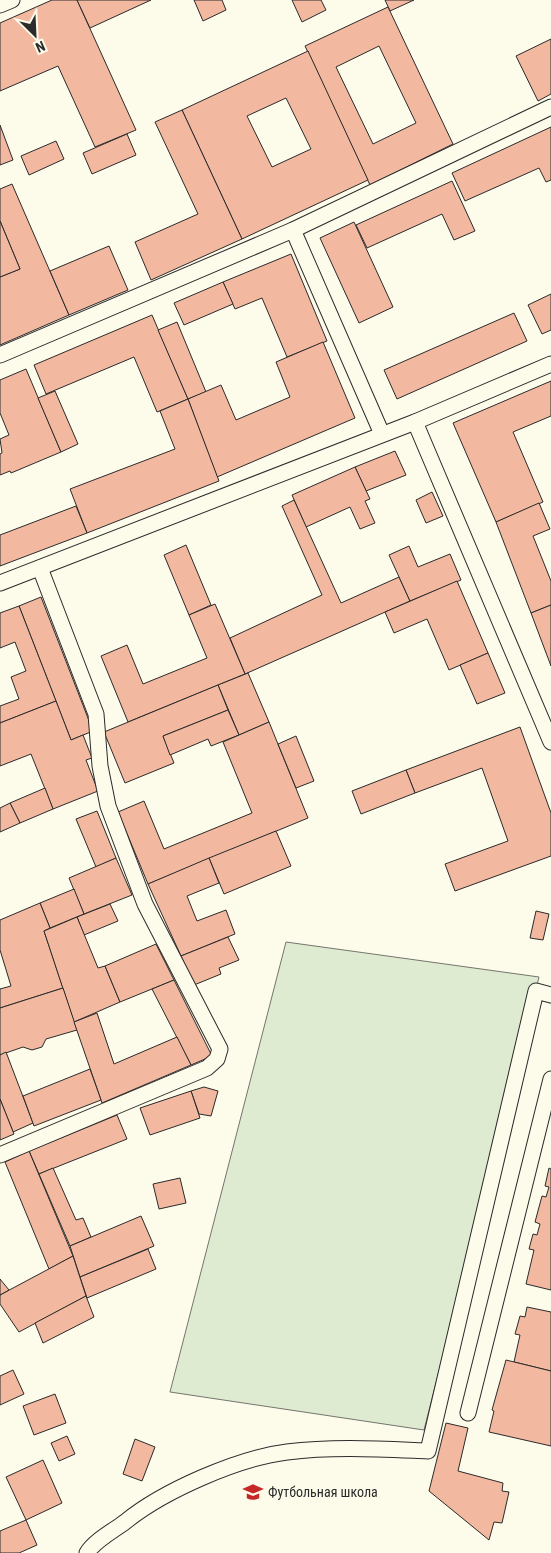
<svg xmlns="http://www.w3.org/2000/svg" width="551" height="1553" viewBox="0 0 551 1553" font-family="'Roboto Condensed',sans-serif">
  <rect width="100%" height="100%" fill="#fdfbea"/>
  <polygon fill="#deebd1" stroke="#74746e" points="286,942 539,977 424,1430 170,1392"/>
  <g fill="#f2b8a0" stroke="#2b2b2b" fill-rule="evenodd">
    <polygon points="52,0 77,0 136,130 95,147 58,66 0,91 0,23"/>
    <polygon points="77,0 151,0 90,28"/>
    <polygon points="194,0 222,0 226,10 203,21"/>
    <polygon points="292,0 321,0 326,10 302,22"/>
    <polygon points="385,0 414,0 390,11"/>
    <path d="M388,7L453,144L370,185L305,46ZM379,46L416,123L373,144L336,67Z"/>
    <polygon points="551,39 551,94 538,101 516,56"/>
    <path d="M308,51L368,180L242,239L182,110ZM286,98L311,149L272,167L247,116Z"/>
    <polygon points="182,110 242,239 151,280 135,242 198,214 155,122"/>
    <polygon points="0,125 13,160 0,165"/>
    <polygon points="551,127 551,180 546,182 539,168 465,201 452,173"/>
    <polygon points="127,134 136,155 92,174 83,153"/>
    <polygon points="56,141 64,159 29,175 21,156"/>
    <polygon points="452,181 475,231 454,240 442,214 367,248 356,225"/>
    <polygon points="12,184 69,315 0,345 0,277 20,269 0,221 0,189"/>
    <polygon points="0,221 20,269 0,277"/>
    <polygon points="354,222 393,307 359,323 320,238"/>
    <polygon points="109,246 128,290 69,315 50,271"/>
    <polygon points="291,254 327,341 287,357 262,298 235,309 223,282"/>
    <polygon points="223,282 233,304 184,325 174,303"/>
    <polygon points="551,294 551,330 542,334 528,305"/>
    <polygon points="514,313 527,341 397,399 384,370"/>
    <polygon points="152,315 188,399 157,412 134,357 46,394 34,365"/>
    <polygon points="177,322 206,392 188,399 158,330"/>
    <polygon points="323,342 355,418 217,477 188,399 221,385 236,420 290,397 276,362"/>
    <polygon points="26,369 61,452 11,473 10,471 0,475 0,454 2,453 0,439 9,435 0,413 0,380"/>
    <polygon points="551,381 551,416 513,432 543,502 496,522 453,423"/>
    <polygon points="55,391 78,444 61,452 38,398"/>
    <polygon points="188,399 219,481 87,533 70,489 175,449 160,411"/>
    <polygon points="395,451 406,475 366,491 355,467"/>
    <polygon points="355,467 370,499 365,501 375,523 360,529 350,507 306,527 292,495"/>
    <polygon points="432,492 443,516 426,523 416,500"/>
    <polygon points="294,500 341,603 399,577 410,601 245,674 230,638 322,595 282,506"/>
    <polygon points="539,503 550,529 533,536 551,581 551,605 531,613 496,522"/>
    <polygon points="76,506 87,533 0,566 0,535"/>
    <polygon points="186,545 211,605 189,615 164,555"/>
    <polygon points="409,546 418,567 450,554 461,580 410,601 389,555"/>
    <polygon points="457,581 488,653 449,670 427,619 394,633 385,612"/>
    <polygon points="41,597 93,731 71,740 19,606"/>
    <polygon points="215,604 245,674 128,722 101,656 127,645 143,684 207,658 189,615"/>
    <polygon points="551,605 551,666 531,613"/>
    <polygon points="19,606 56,701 0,723 0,706 19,699 11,677 26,671 15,642 0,648 0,613"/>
    <polygon points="488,653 505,693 477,704 460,665"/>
    <polygon points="248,673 269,722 239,735 218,685"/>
    <polygon points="218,685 228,710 163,736 174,763 125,783 104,732"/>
    <polygon points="56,701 71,740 83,735 92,758 86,760 98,791 53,809 31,754 0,766 0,723"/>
    <polygon points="228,710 239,735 211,746 208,739 170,755 163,736"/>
    <polygon points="269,722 308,818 148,884 118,812 144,801 164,849 252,813 223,742"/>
    <polygon points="520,727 551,813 551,856 455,891 445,864 508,841 482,768 415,793 406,770"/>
    <polygon points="296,736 314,781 296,788 278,744"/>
    <polygon points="406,770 415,793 361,814 352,791"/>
    <polygon points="45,788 53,809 20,823 10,803"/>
    <polygon points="10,803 20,823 0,832 0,808"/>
    <polygon points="97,811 116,858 96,867 76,819"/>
    <polygon points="276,831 291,866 224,894 209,858"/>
    <polygon points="116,858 132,895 84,914 69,878"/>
    <polygon points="209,858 219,883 187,896 197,921 226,910 235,934 181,956 148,884"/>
    <polygon points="74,889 84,914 50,928 40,903"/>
    <polygon points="40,903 50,928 44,931 63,988 0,1008 0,989 11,986 0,950 0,920"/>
    <polygon points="110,904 118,921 84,935 77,917"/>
    <polygon points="536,911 549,914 543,940 530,938"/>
    <polygon points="77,917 98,968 105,966 120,1002 74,1022 44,931"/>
    <polygon points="228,937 239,960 219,968 221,974 194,985 181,956"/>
    <polygon points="156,944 174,980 120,1002 105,966"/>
    <polygon points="174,980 212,1056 191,1065 152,989"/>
    <polygon points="63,988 77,1030 46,1039 42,1047 32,1050 23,1047 0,1055 0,1008"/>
    <polygon points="97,1013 114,1064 177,1037 191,1065 102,1103 74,1022"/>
    <polygon points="6,1052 33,1123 13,1132 0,1099 0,1055"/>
    <polygon points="90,1069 101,1100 34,1126 23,1096"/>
    <polygon points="204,1087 218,1091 211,1116 199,1114 191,1091"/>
    <polygon points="191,1091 200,1118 150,1135 140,1108"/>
    <polygon points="0,1099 14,1134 0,1140"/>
    <polygon points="117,1115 127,1139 39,1174 29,1151"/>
    <polygon points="29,1151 73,1256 49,1269 5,1162"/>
    <polygon points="53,1168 76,1220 83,1218 91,1237 70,1246 39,1174"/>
    <polygon points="549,1168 551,1169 551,1290 526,1284 534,1250 529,1249 533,1234 537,1235 540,1224 535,1222 542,1196 546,1197 549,1187 545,1186"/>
    <polygon points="180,1178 186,1203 159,1209 153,1184"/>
    <polygon points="141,1216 154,1246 80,1277 70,1246"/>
    <polygon points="148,1249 156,1269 87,1298 80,1277"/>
    <polygon points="73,1256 86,1296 19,1332 0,1304 0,1295"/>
    <polygon points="0,1279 9,1290 0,1295"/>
    <polygon points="86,1296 94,1317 43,1343 35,1323"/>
    <polygon points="527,1307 551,1312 551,1371 514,1362 520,1335 515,1334 520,1316 525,1317"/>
    <polygon points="506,1360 551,1371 551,1446 489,1432 494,1411 492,1410"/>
    <polygon points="13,1370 24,1394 0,1405 0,1376"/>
    <polygon points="55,1394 66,1423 34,1435 23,1406"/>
    <polygon points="446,1423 468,1428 458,1471 503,1483 502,1491 509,1492 502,1523 494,1522 489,1540 429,1491"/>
    <polygon points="67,1436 75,1454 59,1461 51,1443"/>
    <polygon points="135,1439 155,1447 142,1481 123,1474"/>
    <polygon points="43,1460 62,1503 26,1520 6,1477"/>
    <polygon points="26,1520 37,1545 19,1553 0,1553 0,1531"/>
  </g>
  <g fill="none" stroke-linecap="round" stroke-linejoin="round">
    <defs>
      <g id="service">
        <polyline points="0,5 12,0"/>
        <polyline points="293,230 382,434"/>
        <polyline points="0,355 293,230 551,107"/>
        <polyline points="415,422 551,364"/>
        <polyline points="0,583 415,422 551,742"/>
        <polyline points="0,1155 207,1068 217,1059 220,1049 145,904 108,806 100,766 96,714 40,568"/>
        <polyline points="468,1413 551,1079"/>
        <path d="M87,1553C94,1541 113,1531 125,1522C163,1491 238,1458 287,1452C334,1446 381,1449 428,1451L536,991L551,995"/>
      </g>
    </defs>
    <use href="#service" stroke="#2b2b2b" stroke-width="17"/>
    <use href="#service" stroke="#fdfbea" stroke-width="15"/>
  </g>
  <defs>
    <symbol id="school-bare" viewBox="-9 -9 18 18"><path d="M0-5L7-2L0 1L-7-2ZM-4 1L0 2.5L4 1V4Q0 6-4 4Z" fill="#c62828" stroke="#fdfbea" stroke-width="2.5" paint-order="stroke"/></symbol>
  </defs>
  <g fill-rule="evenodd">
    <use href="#school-bare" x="239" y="1478" width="28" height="28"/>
  </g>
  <g text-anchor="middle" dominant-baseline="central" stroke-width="4" stroke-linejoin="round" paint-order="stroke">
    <g font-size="14" fill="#2b2b2b" stroke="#fdfbea" text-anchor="start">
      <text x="268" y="1492">Футбольная школа</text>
    </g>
  </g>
  <g transform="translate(35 35) rotate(156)" stroke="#fdfbea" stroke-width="4" paint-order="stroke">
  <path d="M0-4L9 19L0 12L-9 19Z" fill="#2b2b2b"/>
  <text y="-8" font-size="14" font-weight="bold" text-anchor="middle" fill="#2b2b2b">N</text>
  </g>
</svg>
